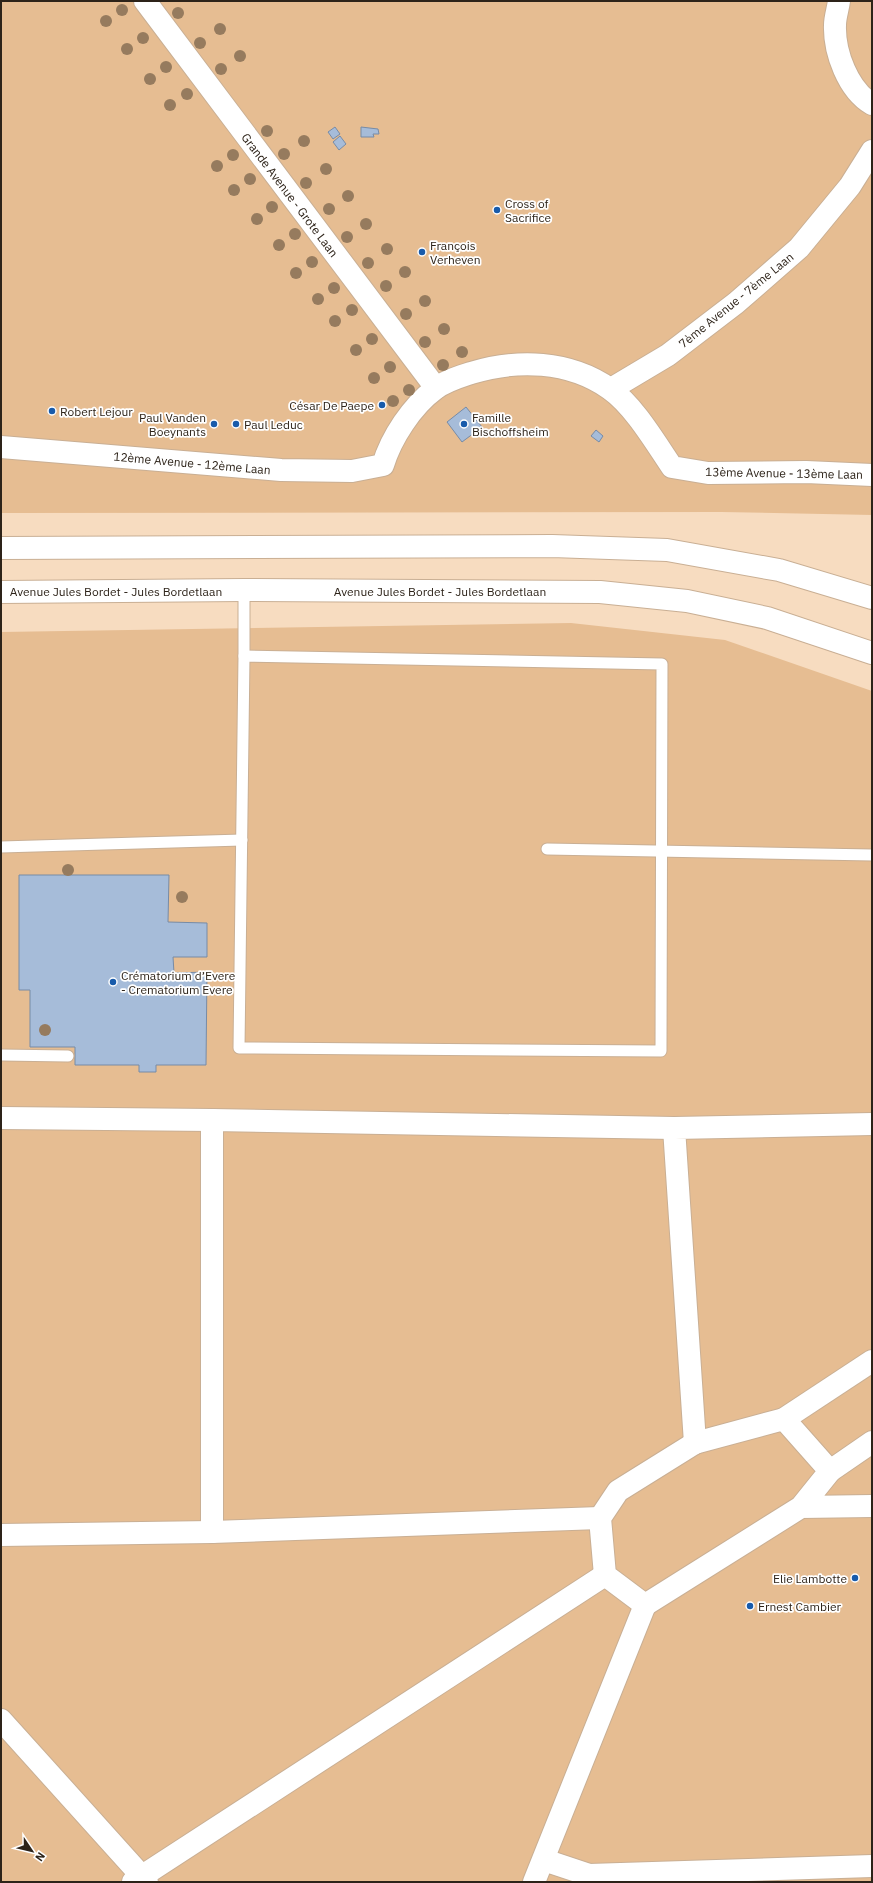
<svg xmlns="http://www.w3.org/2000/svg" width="873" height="1883" viewBox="0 0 873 1883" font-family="'IBM Plex Sans',sans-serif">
  <rect width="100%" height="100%" fill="#f7dcc0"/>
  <g fill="#e6bd92">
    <polygon points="1,1 872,1 872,515 721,512 1,513"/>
    <polygon points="571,623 725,640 872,691 872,1882 1,1882 1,632"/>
  </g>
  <g fill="#a6bcd9" stroke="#778ba6">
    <polygon points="335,127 340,134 333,139 328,132"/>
    <polygon points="361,127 378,129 379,134 373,134 374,137 361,137"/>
    <polygon points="340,136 346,144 339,150 333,142"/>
    <polygon points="466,407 482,427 462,442 447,422"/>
    <polygon points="596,430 603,436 599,442 591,436"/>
    <polygon points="19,875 169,875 168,922 207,923 207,957 173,957 174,973 207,972 206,1065 156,1065 156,1072 139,1072 139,1065 75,1065 75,1047 30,1047 30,990 19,990"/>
  </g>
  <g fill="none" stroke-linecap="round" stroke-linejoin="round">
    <defs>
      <g id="lane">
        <polyline points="244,590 244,656"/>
        <polygon points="244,656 662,664 661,1051 239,1048"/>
        <polyline points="1,847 242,840"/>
        <polyline points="547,849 872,855"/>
        <polyline points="1,1055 68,1056"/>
      </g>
      <g id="street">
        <polyline points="145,1 436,388"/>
        <path d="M839,1C838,9 835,17 835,25C834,52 848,90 872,104"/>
        <polyline points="611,389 668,355 736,303 799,248 850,186 872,151"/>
        <path d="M1,447L281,470L352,471L383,465C391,438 412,406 435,389C445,381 459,377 471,373C517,359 569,360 610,389C634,406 655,442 672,467L708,473L806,472L872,475"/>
        <polyline points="1,1118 212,1120"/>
        <polyline points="784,1419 872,1361"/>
        <polyline points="695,1443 674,1128 872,1124"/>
        <polyline points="830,1471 872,1442"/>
        <polyline points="801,1507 830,1471 784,1419 695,1443 618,1491 600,1518 605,1575 645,1605 801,1507 872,1506"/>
        <polyline points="212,1532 212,1120 674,1128"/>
        <polyline points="1,1535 212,1532 600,1518"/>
        <polyline points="1,1720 147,1882"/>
        <polyline points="544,1860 589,1875 872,1866"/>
        <polyline points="133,1882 605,1575"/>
        <polyline points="534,1882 645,1605"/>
      </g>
      <g id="secondary">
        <polyline points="1,548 552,546 667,550 779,570 872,598"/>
        <polyline points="1,592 244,590 600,592 687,601 767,618 872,653"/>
      </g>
    </defs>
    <use href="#lane" stroke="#c9af94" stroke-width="13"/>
    <use href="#street" stroke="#c9af94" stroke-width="24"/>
    <use href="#secondary" stroke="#c9af94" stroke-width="24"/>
    <use href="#lane" stroke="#fff" stroke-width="11"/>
    <use href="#street" stroke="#fff" stroke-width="22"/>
    <use href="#secondary" stroke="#fff" stroke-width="22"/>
  </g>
  <g fill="#967b5e">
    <circle cx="122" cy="10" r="6"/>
    <circle cx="178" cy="13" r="6"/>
    <circle cx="106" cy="21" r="6"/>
    <circle cx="220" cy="29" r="6"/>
    <circle cx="143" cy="38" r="6"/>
    <circle cx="200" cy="43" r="6"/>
    <circle cx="127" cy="49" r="6"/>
    <circle cx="240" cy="56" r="6"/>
    <circle cx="166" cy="67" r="6"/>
    <circle cx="221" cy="69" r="6"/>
    <circle cx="150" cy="79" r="6"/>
    <circle cx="187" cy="94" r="6"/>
    <circle cx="170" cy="105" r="6"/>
    <circle cx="267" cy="131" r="6"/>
    <circle cx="304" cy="141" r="6"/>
    <circle cx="284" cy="154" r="6"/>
    <circle cx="233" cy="155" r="6"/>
    <circle cx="217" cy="166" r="6"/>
    <circle cx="326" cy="169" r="6"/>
    <circle cx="250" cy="179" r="6"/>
    <circle cx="306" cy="183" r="6"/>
    <circle cx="234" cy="190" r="6"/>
    <circle cx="348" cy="196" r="6"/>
    <circle cx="272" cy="207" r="6"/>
    <circle cx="329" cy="209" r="6"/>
    <circle cx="257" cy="219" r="6"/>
    <circle cx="366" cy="224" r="6"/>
    <circle cx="295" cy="234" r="6"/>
    <circle cx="347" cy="237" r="6"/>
    <circle cx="279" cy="245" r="6"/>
    <circle cx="387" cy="249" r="6"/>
    <circle cx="312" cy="262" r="6"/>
    <circle cx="368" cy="263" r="6"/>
    <circle cx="405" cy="272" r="6"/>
    <circle cx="296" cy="273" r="6"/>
    <circle cx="386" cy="286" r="6"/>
    <circle cx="334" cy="288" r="6"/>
    <circle cx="318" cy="299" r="6"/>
    <circle cx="425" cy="301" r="6"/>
    <circle cx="352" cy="310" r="6"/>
    <circle cx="406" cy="314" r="6"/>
    <circle cx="335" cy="321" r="6"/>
    <circle cx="444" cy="329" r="6"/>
    <circle cx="372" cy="339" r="6"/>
    <circle cx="425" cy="342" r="6"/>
    <circle cx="356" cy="350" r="6"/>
    <circle cx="462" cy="352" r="6"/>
    <circle cx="443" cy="365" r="6"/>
    <circle cx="390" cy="367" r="6"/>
    <circle cx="374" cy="378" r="6"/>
    <circle cx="409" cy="390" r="6"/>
    <circle cx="393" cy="401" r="6"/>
    <circle cx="68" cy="870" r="6"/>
    <circle cx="182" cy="897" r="6"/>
    <circle cx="45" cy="1030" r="6"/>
  </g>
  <g fill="#185bab" stroke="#fff" stroke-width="1.5">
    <circle cx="497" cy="210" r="4"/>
    <circle cx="422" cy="252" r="4"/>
    <circle cx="382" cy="405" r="4"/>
    <circle cx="52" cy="411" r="4"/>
    <circle cx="214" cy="424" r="4"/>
    <circle cx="236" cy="424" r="4"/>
    <circle cx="464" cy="424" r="4"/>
    <circle cx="113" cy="982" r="4"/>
    <circle cx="855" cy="1578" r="4"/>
    <circle cx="750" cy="1606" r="4"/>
  </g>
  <g text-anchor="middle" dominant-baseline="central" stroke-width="3.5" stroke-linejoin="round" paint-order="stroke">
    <g font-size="12" fill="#2d2319" stroke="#fff">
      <text transform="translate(290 195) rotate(53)">Grande Avenue - Grote Laan</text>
      <text transform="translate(736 300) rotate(-39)">7ème Avenue - 7ème Laan</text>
      <text transform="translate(192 463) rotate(5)">12ème Avenue - 12ème Laan</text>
      <text transform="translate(784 473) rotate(1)">13ème Avenue - 13ème Laan</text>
      <text x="116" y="591">Avenue Jules Bordet - Jules Bordetlaan</text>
      <text x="440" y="591">Avenue Jules Bordet - Jules Bordetlaan</text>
    </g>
    <g font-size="12" fill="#2d2319" stroke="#fff" text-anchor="start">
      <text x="505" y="203">Cross of<tspan x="505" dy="14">Sacrifice</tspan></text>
      <text x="430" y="245">François<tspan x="430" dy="14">Verheven</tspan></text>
      <text x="374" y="405" text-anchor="end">César De Paepe</text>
      <text x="60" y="411">Robert Lejour</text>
      <text x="206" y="417" text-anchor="end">Paul Vanden<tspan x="206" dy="14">Boeynants</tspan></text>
      <text x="472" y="417">Famille<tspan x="472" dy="14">Bischoffsheim</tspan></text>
      <text x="244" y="424">Paul Leduc</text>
      <text x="121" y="975">Crématorium d’Evere<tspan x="121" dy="14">- Crematorium Evere</tspan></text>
      <text x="847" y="1578" text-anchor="end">Elie Lambotte</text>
      <text x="758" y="1606">Ernest Cambier</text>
    </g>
  </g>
  <rect width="873" height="1883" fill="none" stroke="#2d2319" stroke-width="4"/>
  <g transform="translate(32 1851) rotate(125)" stroke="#ffffff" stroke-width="3" paint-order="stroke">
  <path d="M0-3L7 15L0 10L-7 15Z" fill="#2d2319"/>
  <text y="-6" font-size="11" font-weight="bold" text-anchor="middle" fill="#2d2319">N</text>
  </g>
</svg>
